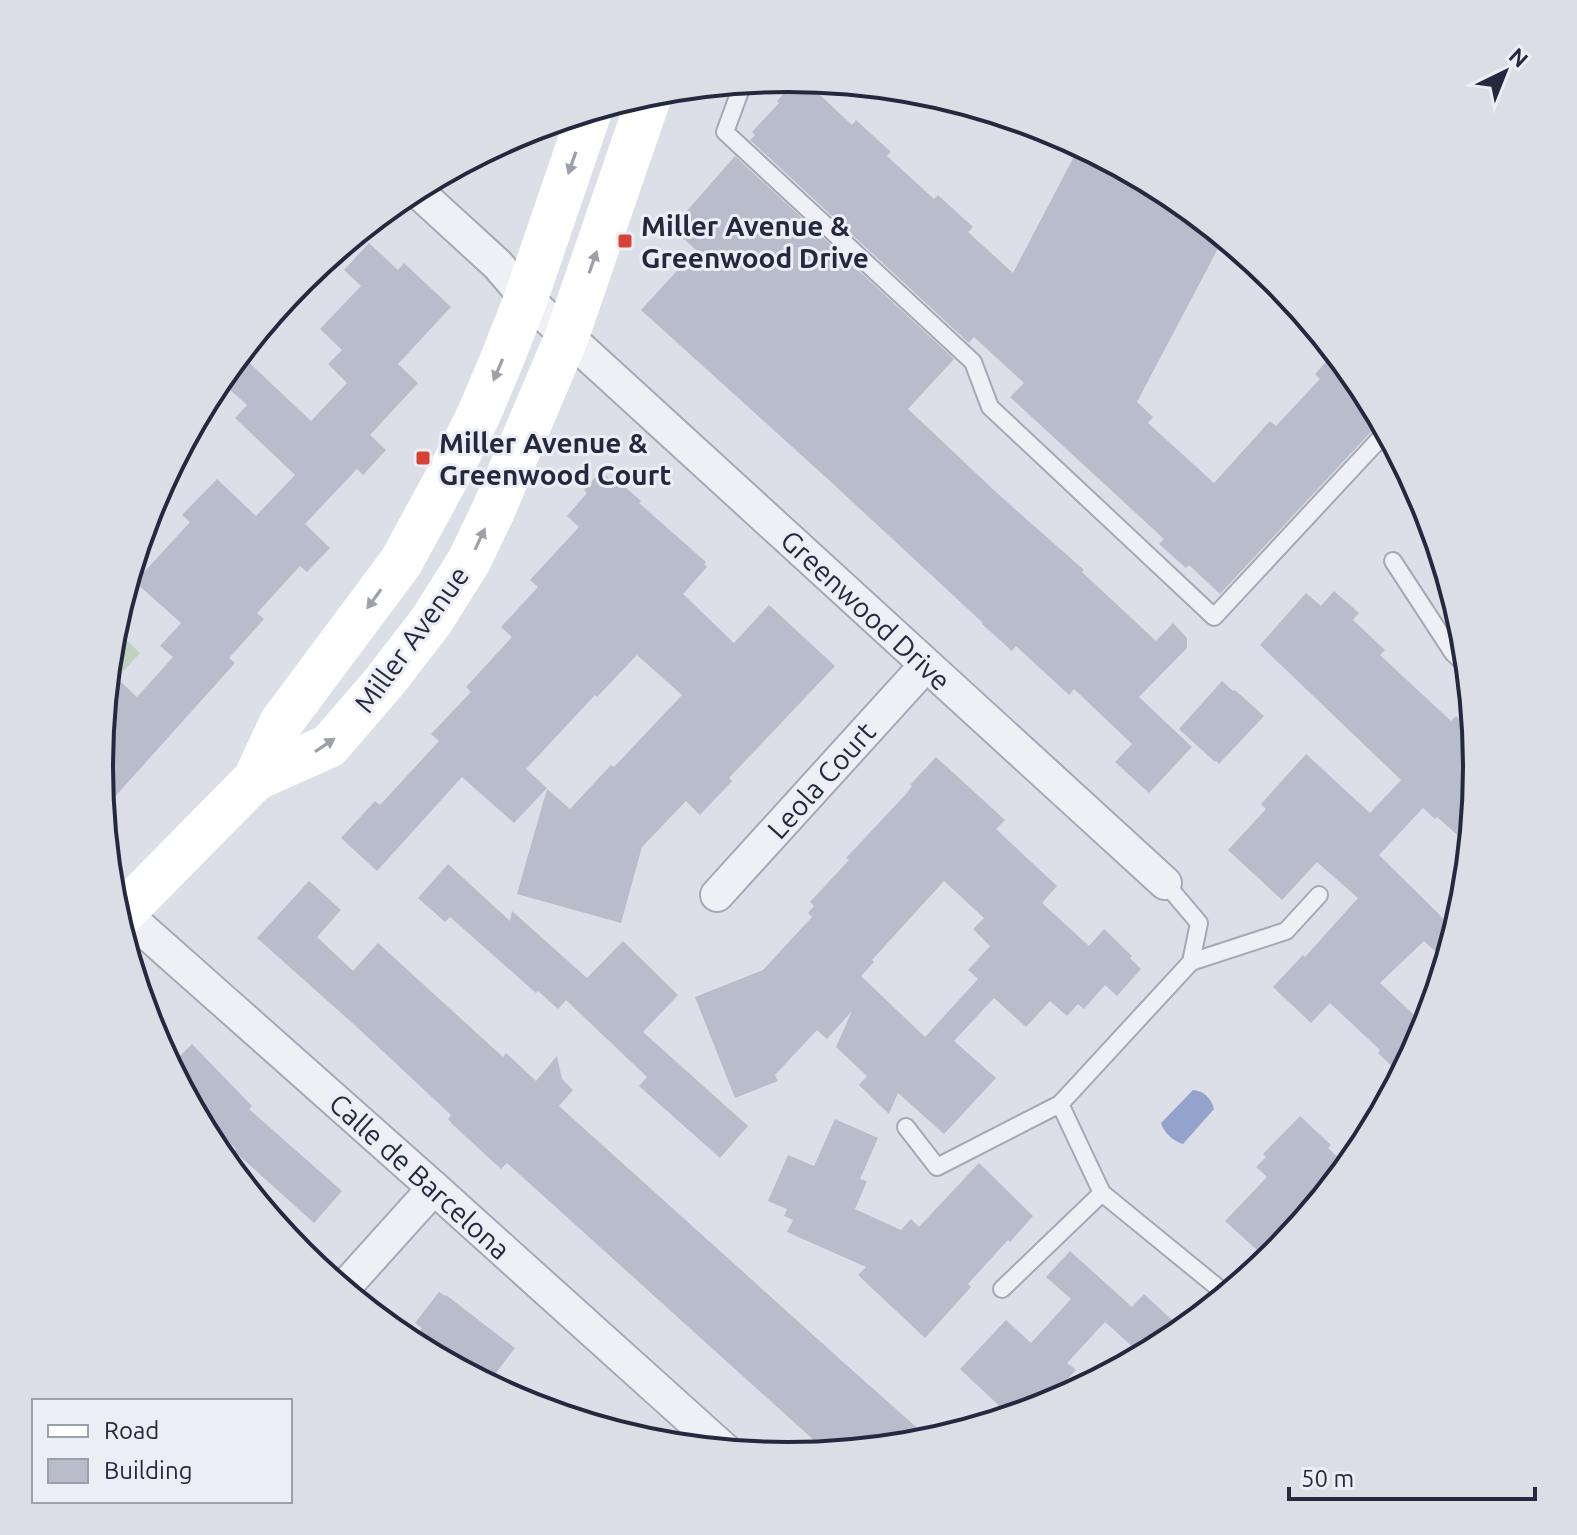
<svg xmlns="http://www.w3.org/2000/svg" width="1577" height="1535" viewBox="0 0 1577 1535" font-family="Ubuntu,sans-serif">
  <rect width="100%" height="100%" fill="#dddfe8"/>
  <polygon fill="#bed2bd" points="114,628 140,653 107,689 112,633"/>
  <path fill="#94a3cb" d="M1193,1090C1204,1091 1211,1098 1214,1109L1183,1144C1173,1141 1164,1133 1161,1123Z"/>
  <g fill="#b9bccb" fill-rule="evenodd">
    <polygon points="797,79 803,79 852,125 856,120 891,152 887,156 934,199 938,195 973,227 968,232 1013,273 1080,145 1172,194 1224,237 1137,402 1153,417 1148,423 1214,483 1270,421 1276,426 1320,379 1315,374 1335,352 1362,385 1381,421 1220,594 1189,565 1186,568 1159,544 1164,539 1010,397 1024,383 974,337 969,343 750,140 755,135 752,132 779,103 777,101"/>
    <polygon points="735,156 954,359 908,409 998,494 1084,570 1082,572 1156,641 1173,623 1187,638 1187,648 1139,697 1192,747 1149,793 1115,762 1132,744 1074,689 1069,695 1016,646 1012,651 982,624 983,623 831,482 641,310 696,250 672,228"/>
    <polygon points="369,243 398,270 404,263 451,307 398,364 418,383 370,435 386,450 363,475 357,469 305,524 330,548 307,572 300,566 257,613 264,619 229,658 235,663 103,810 99,767 109,671 137,697 173,657 160,646 181,623 135,582 190,522 182,515 217,479 256,516 295,475 235,418 247,405 219,380 240,354 311,421 347,383 328,364 342,350 320,329 361,286 344,270"/>
    <polygon points="601,471 614,483 617,480 641,501 639,503 706,562 704,564 707,567 683,594 734,643 769,605 835,666 729,778 732,781 700,815 686,801 642,847 621,923 517,894 547,789 570,809 611,765 614,767 682,695 637,655 597,697 595,695 526,769 547,788 514,823 462,777 377,871 341,838 375,801 380,805 439,741 431,734 471,692 466,687 512,637 501,627 538,587 530,580 579,527 567,516 587,493 584,490"/>
    <polygon points="1334,591 1359,613 1353,620 1385,650 1380,655 1451,721 1456,716 1474,732 1478,768 1470,846 1437,817 1435,819 1423,808 1379,855 1456,931 1447,962 1424,941 1380,983 1427,1027 1402,1076 1378,1053 1380,1050 1330,1003 1311,1023 1273,987 1303,955 1305,957 1358,898 1317,862 1282,900 1228,850 1266,809 1261,804 1306,754 1370,813 1401,780 1260,645 1306,593 1321,606"/>
    <polygon points="1222,681 1233,691 1235,690 1264,716 1219,764 1216,761 1215,762 1179,729"/>
    <path d="M936,757L1005,820L996,829L1057,886L1042,903L1089,946L1104,929L1132,956L1130,958L1141,969L1117,996L1105,985L1084,1009L1078,1004L1067,1016L1050,1001L1026,1027L994,998L954,1041L996,1078L944,1134L898,1093L889,1114L859,1085L867,1076L836,1047L852,1011L827,1039L817,1030L775,1075L778,1081L735,1098L695,997L763,970L812,917L808,913L814,906L810,902L849,860L846,858L906,794L912,786L910,785ZM944,881L984,918L973,929L990,946L968,970L978,979L925,1037L861,976L874,962L872,960Z"/>
    <polygon points="448,864 510,921 512,911 587,978 623,941 678,995 643,1032 748,1126 720,1158 639,1086 647,1077 566,1000 558,1009 538,991 536,993 450,917 445,922 418,898"/>
    <polygon points="309,881 341,910 317,937 353,971 378,943 503,1057 506,1053 536,1081 557,1056 562,1079 573,1090 559,1106 852,1370 932,1441 923,1444 828,1453 507,1163 501,1169 451,1123 451,1122 448,1119 451,1115 359,1029 257,938"/>
    <polygon points="192,1044 252,1106 249,1109 342,1191 314,1223 234,1151 236,1149 189,1101 170,1066"/>
    <polygon points="1300,1116 1331,1145 1328,1148 1348,1167 1276,1255 1269,1261 1225,1221 1267,1177 1256,1167 1266,1157 1263,1154"/>
    <polygon points="835,1119 878,1138 860,1179 867,1181 855,1209 901,1230 911,1219 919,1227 979,1163 1033,1216 1010,1242 1008,1240 968,1284 971,1287 925,1338 858,1275 866,1267 787,1232 793,1220 784,1216 787,1209 768,1201 788,1155 814,1166"/>
    <polygon points="1070,1251 1132,1307 1144,1294 1184,1331 1171,1341 1143,1356 1105,1322 1067,1363 1076,1370 1040,1408 1011,1417 960,1369 1006,1320 1031,1343 1071,1299 1046,1277"/>
    <polygon points="439,1292 445,1296 446,1295 515,1348 490,1381 445,1347 437,1358 410,1343 422,1328 415,1323"/>
  </g>
  <g fill="none" stroke-linecap="round" stroke-linejoin="round">
    <defs>
      <g id="lane">
        <polyline points="743,83 725,132 973,362 990,407 1214,617 1387,431"/>
        <polyline points="1393,561 1453,653 1468,667"/>
        <polyline points="1165,883 1199,923 1191,962 1060,1104 1102,1193 1227,1295"/>
        <polyline points="1191,962 1286,931 1319,895"/>
        <polyline points="906,1127 937,1167 1060,1104"/>
        <polyline points="1002,1289 1102,1193"/>
      </g>
      <g id="street">
        <polyline points="415,189 498,265 526,298 567,336 1165,883"/>
        <polyline points="717,895 926,665"/>
        <polyline points="113,903 434,1188 726,1451"/>
        <polyline points="343,1289 434,1188"/>
      </g>
    </defs>
    <use href="#lane" stroke="#a6a8b5" stroke-width="20"/>
    <use href="#street" stroke="#a6a8b5" stroke-width="36"/>
    <use href="#lane" stroke="#eff0f6" stroke-width="16"/>
    <use href="#street" stroke="#eff0f6" stroke-width="32"/>
    <g stroke="#fff" stroke-width="44">
      <polyline points="255,779 329,746 385,681 432,620 469,561 493,511 567,336 651,92"/>
      <polyline points="117,919 255,779 281,723 401,562 450,472 479,414 503,357 526,298 590,111"/>
    </g>
  </g>
  <defs><path id="oneway-solid" d="M-6-.8H1V-3.2L6.5 0L1 3.2V.8H-6Z" transform="scale(2)"/></defs>
  <g fill="#9d9fa9">
    <use href="#oneway-solid" transform="translate(572 163) rotate(109)"/>
    <use href="#oneway-solid" transform="translate(593 262) rotate(-71)"/>
    <use href="#oneway-solid" transform="translate(498 370) rotate(113)"/>
    <use href="#oneway-solid" transform="translate(480 539) rotate(-65)"/>
    <use href="#oneway-solid" transform="translate(374 599) rotate(126)"/>
    <use href="#oneway-solid" transform="translate(325 745) rotate(-34)"/>
  </g>
  <g fill="#d84237" stroke="#eceef5" stroke-width="3">
    <rect x="617" y="233" width="16" height="16" rx="4"/>
    <rect x="415" y="450" width="16" height="16" rx="4"/>
  </g>
  <g text-anchor="middle" dominant-baseline="central" stroke-width="6" stroke-linejoin="round" paint-order="stroke">
    <g font-size="28" font-weight="bold" fill="#25293f" stroke="#eceef5" text-anchor="start">
      <text x="641" y="225">Miller Avenue &amp;<tspan x="641" dy="32">Greenwood Drive</tspan></text>
      <text x="439" y="442">Miller Avenue &amp;<tspan x="439" dy="32">Greenwood Court</tspan></text>
    </g>
    <g font-size="28" fill="#25293f" stroke="#eceef5">
      <text transform="translate(866 610) rotate(43)">Greenwood Drive</text>
      <text transform="translate(411 639) rotate(-54)">Miller Avenue</text>
      <text transform="translate(821 780) rotate(-48)">Leola Court</text>
      <text transform="translate(420 1176) rotate(42)">Calle de Barcelona</text>
    </g>
  </g>
  <path d="M0 0H1577V1535H0ZM113 767a675 675 0 1 1 1350 0a675 675 0 1 1-1350 0Z" fill="#dcdee6" fill-rule="evenodd"/>
  <path fill="none" stroke="#25293f" stroke-width="4" d="M113 767a675 675 0 1 1 1350 0a675 675 0 1 1-1350 0Z"/>
  <rect x="32" y="1399" width="260" height="104" fill="#eceef5" stroke="#9c9fac" stroke-width="2"/>
  <rect x="48" y="1425" width="40" height="12" fill="#ffffff" stroke="#9c9fac" stroke-width="2"/>
  <text x="104" y="1439" font-size="24" fill="#25293f">Road</text>
  <rect x="48" y="1459" width="40" height="24" fill="#b9bccb" stroke="#9c9fac" stroke-width="2"/>
  <text x="104" y="1479" font-size="24" fill="#25293f">Building</text>
  <g transform="translate(1505 72) rotate(43)" stroke="#eceef5" stroke-width="6" paint-order="stroke">
  <path d="M0-6L14 30L0 20L-14 30Z" fill="#25293f"/>
  <text y="-12" font-size="22" font-weight="bold" text-anchor="middle" fill="#25293f">N</text>
  </g>
  <path d="M1289 1487v12h246v-12" fill="none" stroke="#25293f" stroke-width="4"/>
  <text x="1301" y="1487" font-size="24" fill="#25293f" stroke="#eceef5" stroke-width="6" paint-order="stroke">50 m</text>
</svg>
